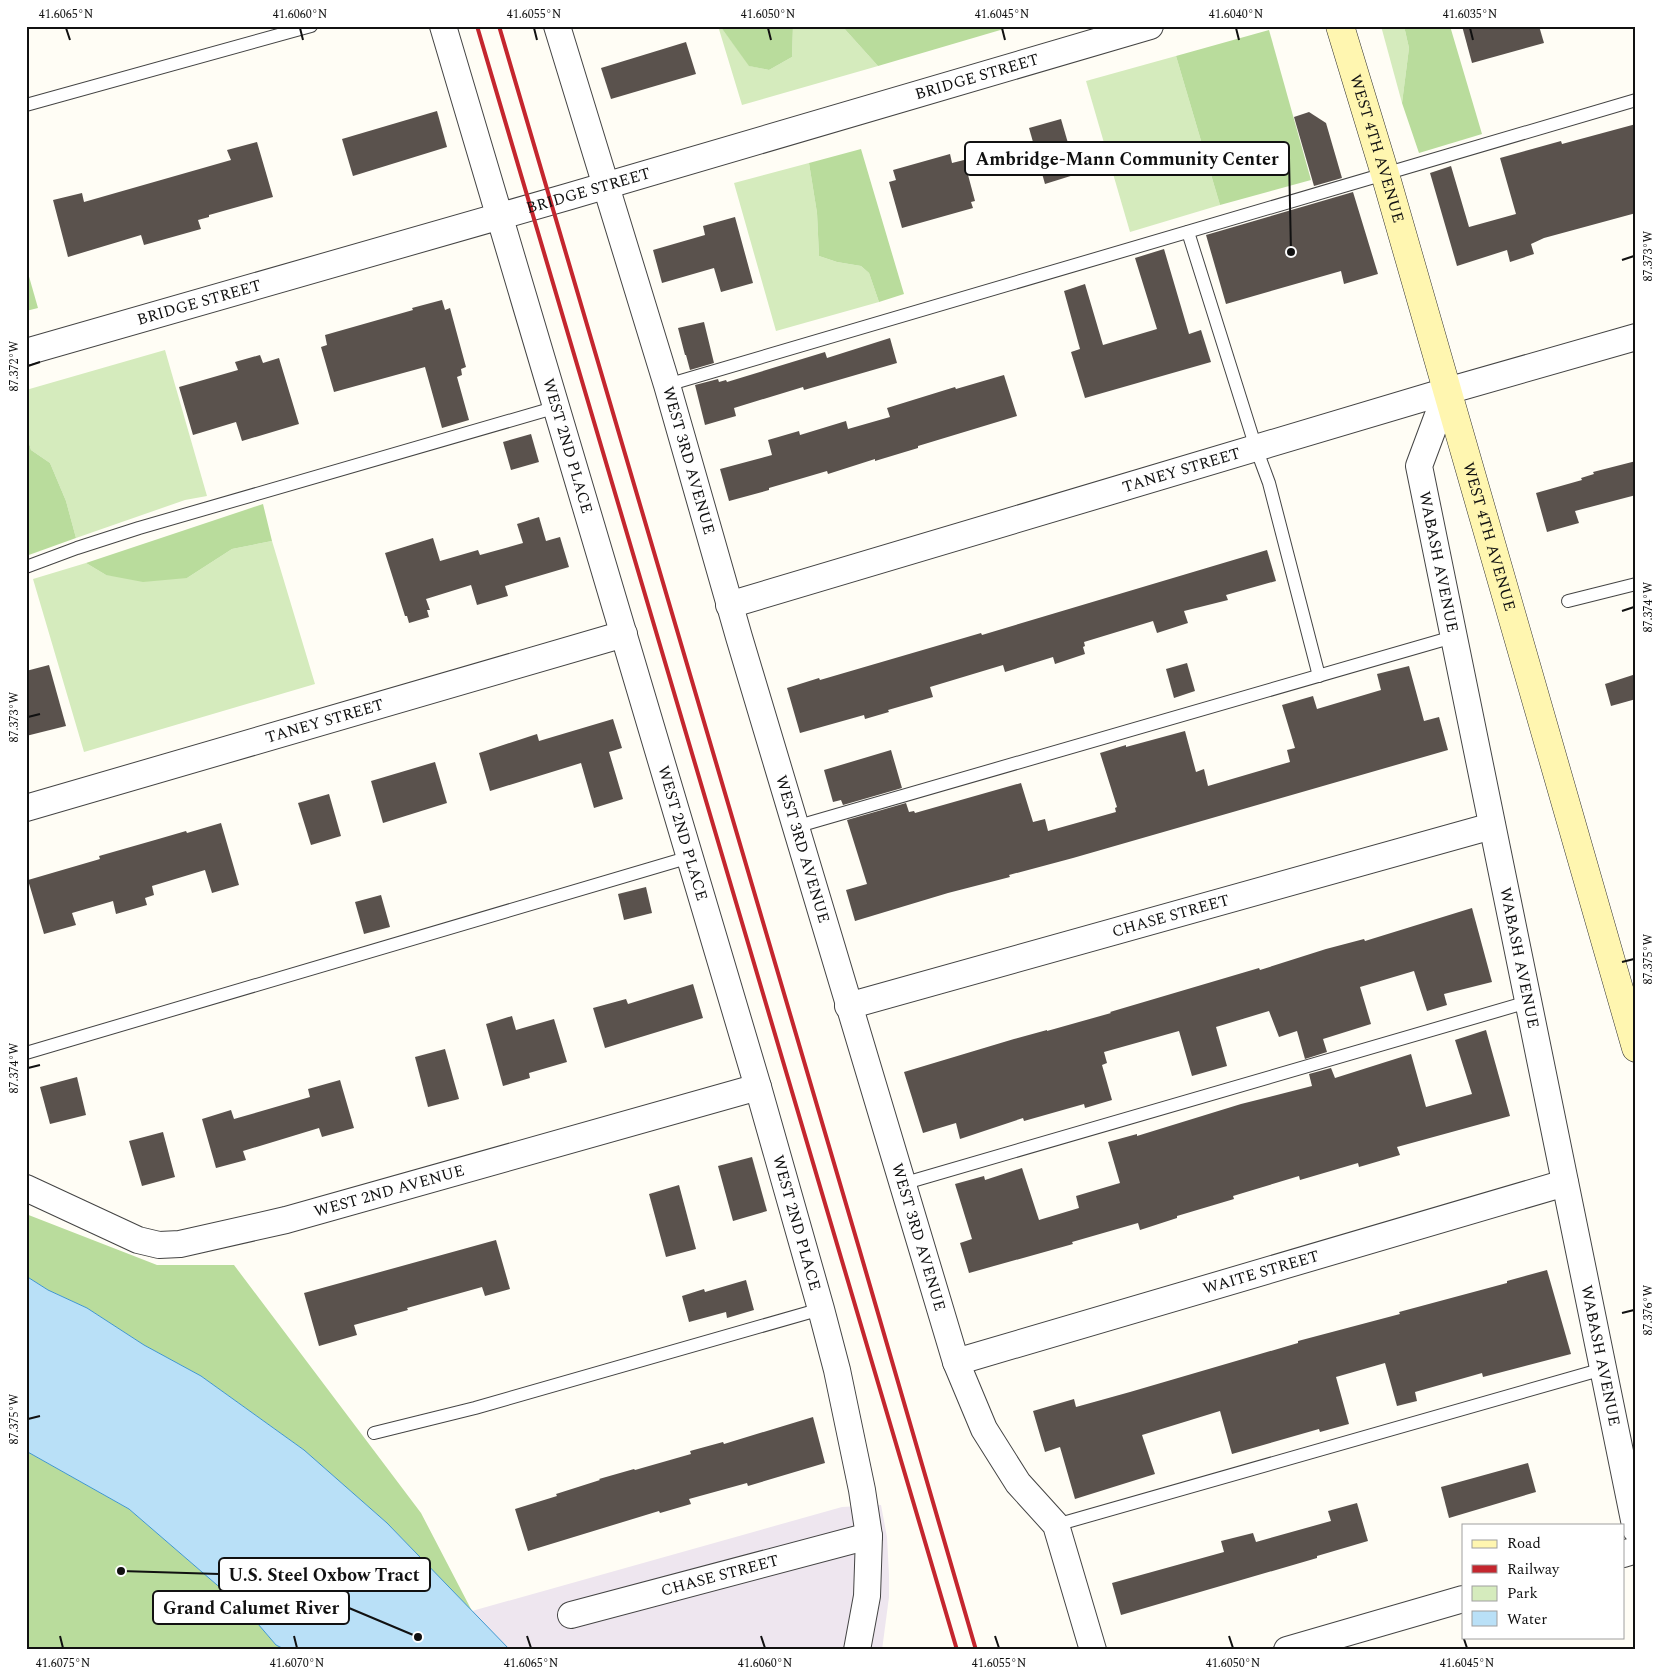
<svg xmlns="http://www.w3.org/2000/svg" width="1662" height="1676" viewBox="0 0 1662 1676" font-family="Spectral,serif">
  <rect width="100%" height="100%" fill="#fffdf5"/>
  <polygon fill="#eee6ef" points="881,1505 887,1537 889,1575 889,1597 882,1650 510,1650 472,1611 842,1507"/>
  <g fill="#d5ebbd">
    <polygon points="718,26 720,26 750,66 769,70 792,57 793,26 842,26 878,66 742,105"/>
    <polygon points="1381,26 1404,26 1409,48 1402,103"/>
    <polygon points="1176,56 1220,205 1130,232 1086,81"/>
    <polygon points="809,163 817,213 819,256 837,262 861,266 869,273 879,302 776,331 734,183"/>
    <polygon points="165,350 207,496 185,500 76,538 66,501 50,463 31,450 26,433 26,390"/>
    <polygon points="272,541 315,684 84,752 33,579 86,563 106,575 187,578 232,549"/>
  </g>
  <g fill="#b9dc9c">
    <polygon points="720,26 793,26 792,57 769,70 749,66"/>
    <polygon points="842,26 1014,26 878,66"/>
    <polygon points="1404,26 1450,26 1482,134 1419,153 1402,103 1409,48"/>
    <polygon points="1269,30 1311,180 1220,205 1176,56"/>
    <polygon points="861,149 904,294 879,302 869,273 861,266 837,262 819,256 817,213 809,163"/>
    <polygon points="26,266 38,308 26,311"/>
    <polygon points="26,433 31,450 50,463 66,501 76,538 26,556"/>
    <polygon points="263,504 272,541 232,549 187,578 143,582 106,575 86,563"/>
    <polygon points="26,1214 157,1265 234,1265 421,1513 472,1611 387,1523 304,1450 201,1376 144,1345 87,1308 48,1290 26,1276"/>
    <polygon points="26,1451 129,1509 246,1610 276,1645 286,1650 26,1650"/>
  </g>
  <polygon fill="#b9e0f7" stroke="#3f96cf" points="26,1276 48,1290 87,1308 144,1345 201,1376 304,1450 387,1523 510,1650 286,1650 276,1645 246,1610 129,1509 26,1451"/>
  <g fill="#5a524d">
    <polygon points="1462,26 1539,26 1544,43 1472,63"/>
    <polygon points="686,42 696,74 611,99 601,68"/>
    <polygon points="437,111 447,147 353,176 342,139"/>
    <polygon points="1309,112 1326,123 1342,178 1314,186 1294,117"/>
    <polygon points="1061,119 1077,174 1045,184 1029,128"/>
    <polygon points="1636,124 1636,213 1544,238 1531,244 1534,254 1510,262 1507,250 1457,266 1430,173 1451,166 1469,227 1516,214 1500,158 1561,141 1562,144"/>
    <polygon points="257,142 273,197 209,215 209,217 198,220 201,229 144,245 141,235 68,257 53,200 82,193 84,202 231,160 227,150"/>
    <polygon points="950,154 952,163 964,160 975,201 971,202 973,208 902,228 889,182 896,180 893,170"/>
    <polygon points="1353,192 1378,274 1344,284 1341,271 1226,304 1206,235"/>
    <polygon points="735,217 753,283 721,292 714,268 662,283 653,250 705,235 703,226"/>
    <polygon points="1164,249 1189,334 1201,330 1211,362 1085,398 1071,352 1080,349 1064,291 1085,284 1103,345 1157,329 1135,258"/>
    <polygon points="442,300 445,310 450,308 466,367 461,369 462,375 457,377 469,420 442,428 425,367 334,392 321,347 327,345 325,335 413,310 412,308"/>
    <polygon points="704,322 714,363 690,370 686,355 685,355 678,328"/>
    <polygon points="890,338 897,363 804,390 803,387 734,408 736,416 705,425 695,385 718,379 719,382 726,380 727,382 825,352 827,358"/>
    <polygon points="260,355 263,363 279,358 299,424 242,441 236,422 193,435 179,387 238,370 235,362"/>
    <polygon points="1004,375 1017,416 918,446 918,448 875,461 875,459 828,474 827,471 769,488 769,490 729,501 720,469 772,455 768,440 799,431 800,435 846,421 848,429 890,417 887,408 955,387 956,389"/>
    <polygon points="531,434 539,462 511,470 503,442"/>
    <polygon points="1636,461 1636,495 1575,511 1579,523 1547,532 1536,493 1582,480 1581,478 1594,474 1593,472"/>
    <polygon points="539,517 546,541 560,537 569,567 505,586 508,596 477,605 471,585 426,599 430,610 427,610 429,617 409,623 407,616 405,616 385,553 433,538 440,561 478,550 480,555 523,543 517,524"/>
    <polygon points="1267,550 1276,581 1226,595 1228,600 1184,611 1188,623 1157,633 1153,621 1084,642 1085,646 1083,647 1085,654 1055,664 1053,657 1005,672 1003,665 930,687 933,697 888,710 889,712 865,719 864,715 800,733 787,688 819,678 820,680 981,633 982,635"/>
    <polygon points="1187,663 1195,691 1174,698 1166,669"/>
    <polygon points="49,665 66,726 26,736 26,671"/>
    <polygon points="1409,666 1424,721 1439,717 1448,750 1073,858 1009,875 1010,877 948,893 855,921 846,890 867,884 847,820 906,803 909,812 914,811 915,813 1021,783 1033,822 1045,819 1048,831 1116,812 1115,808 1117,807 1100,753 1126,745 1126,747 1185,731 1196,772 1204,769 1208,786 1290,762 1287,750 1295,748 1282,705 1313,696 1317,709 1381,690 1377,674"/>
    <polygon points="1636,674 1636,699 1611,706 1605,684"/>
    <polygon points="613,719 622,748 609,752 623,799 594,808 581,763 490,791 479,753 537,734 539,741"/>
    <polygon points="891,750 902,788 843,805 841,800 833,802 824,770"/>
    <polygon points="435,762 447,803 383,823 371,781"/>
    <polygon points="329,794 341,836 311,845 298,803"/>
    <polygon points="221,823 239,885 212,893 205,870 152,886 154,895 145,898 147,905 116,914 113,901 72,913 76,925 44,934 28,880 100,859 99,856 155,840 186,831 187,833"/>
    <polygon points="646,887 652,913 624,920 618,894"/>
    <polygon points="381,895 390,927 364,934 355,902"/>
    <polygon points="1472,908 1492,982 1444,994 1447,1005 1427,1011 1414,971 1360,987 1371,1024 1323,1039 1327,1052 1305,1059 1297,1031 1279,1037 1269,1011 1216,1027 1227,1066 1192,1076 1179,1031 1104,1052 1107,1063 1102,1065 1112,1100 1085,1108 1084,1104 1024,1121 1023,1118 960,1139 956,1123 923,1133 904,1072 1014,1039 1047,1030 1047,1031 1111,1013 1110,1012 1259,968 1260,970 1326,949 1364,939 1365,941"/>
    <polygon points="693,984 703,1018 605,1048 593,1008 626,999 628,1004"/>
    <polygon points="512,1016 516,1030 554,1019 567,1062 529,1073 530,1078 503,1086 486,1024"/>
    <polygon points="1486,1030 1510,1116 1397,1147 1400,1155 1359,1167 1358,1163 1300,1180 1299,1176 1233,1196 1234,1199 1177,1216 1177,1218 1140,1230 1138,1223 1072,1242 1073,1244 969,1273 960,1243 972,1239 955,1184 984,1176 985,1180 1022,1168 1039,1220 1079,1208 1076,1196 1120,1183 1108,1142 1137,1134 1137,1136 1241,1104 1312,1086 1309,1074 1331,1068 1335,1078 1411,1054 1426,1107 1472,1094 1455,1040"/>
    <polygon points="445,1049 459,1099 428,1107 415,1057"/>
    <polygon points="77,1077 86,1115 50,1124 40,1087"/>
    <polygon points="340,1080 354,1128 322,1137 319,1128 243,1151 246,1160 216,1168 202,1119 231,1110 234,1119 310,1097 308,1089"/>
    <polygon points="163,1132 175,1177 142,1186 129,1141"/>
    <polygon points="752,1157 767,1211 733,1221 718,1166"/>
    <polygon points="679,1185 696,1249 666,1257 649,1194"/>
    <polygon points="496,1240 510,1289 485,1296 482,1287 407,1308 408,1310 354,1325 357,1335 319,1346 304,1293"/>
    <polygon points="1547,1270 1571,1354 1483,1377 1482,1373 1415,1392 1417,1401 1397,1406 1385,1363 1336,1377 1349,1424 1320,1432 1319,1429 1232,1454 1220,1411 1142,1435 1155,1474 1075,1499 1060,1447 1045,1452 1033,1411 1074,1399 1076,1407 1130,1392 1298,1343 1298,1341 1400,1314 1399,1312 1507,1283 1507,1281"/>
    <polygon points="746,1280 754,1310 727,1318 726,1312 689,1322 682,1296 704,1289 705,1292"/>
    <polygon points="813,1417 825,1463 748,1486 747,1483 689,1499 691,1504 660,1513 659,1511 528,1551 515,1509 557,1496 556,1494 600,1480 599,1479 634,1469 635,1470 691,1454 690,1451 723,1442 724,1444"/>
    <polygon points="1528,1463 1536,1492 1449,1518 1441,1487"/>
    <polygon points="1357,1503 1368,1541 1317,1556 1317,1558 1121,1615 1112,1583 1224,1552 1221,1541 1253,1533 1256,1542 1331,1521 1328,1511"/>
  </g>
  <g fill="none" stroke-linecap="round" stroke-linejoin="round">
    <defs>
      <g id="lane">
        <polyline points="26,105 311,26"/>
        <polyline points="1188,232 1256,448 1269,483 1319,676"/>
        <polyline points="667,385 1636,100"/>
        <polyline points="26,567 77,548 139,528 557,407"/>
        <polyline points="1568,601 1636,584"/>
        <polyline points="795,827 1453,637"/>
        <polyline points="26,1053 690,857"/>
        <polyline points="902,1184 1528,1002"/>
        <polyline points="374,1433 475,1408 821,1309"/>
        <polyline points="1056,1525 1603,1369"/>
      </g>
      <g id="street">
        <path id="s1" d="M443,26L758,1087L821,1309L837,1370L862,1490L869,1536L867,1596L857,1650"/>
        <path id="s2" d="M557,26L667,385L739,637L956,1362L984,1429L1018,1483L1056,1525L1093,1650"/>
        <path id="s3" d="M26,352L567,197L1150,26"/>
        <path id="s4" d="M1447,391L1419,466L1636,1530"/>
        <path id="s5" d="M729,605L1447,391L1636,337"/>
        <path id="s6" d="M26,808L624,634"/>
        <path id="s7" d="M848,1006L1492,826"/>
        <path id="s8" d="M26,1188L138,1240L159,1245L180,1244L286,1220L758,1087"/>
        <path id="s9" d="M956,1362L1565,1183"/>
        <polyline points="1623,1554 1636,1550"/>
        <path id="s10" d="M571,1615L869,1536"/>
        <polyline points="1287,1650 1463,1599"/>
      </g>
      <g id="secondary">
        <path id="s11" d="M1340,26L1385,174L1636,1048"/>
      </g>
    </defs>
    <use href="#lane" stroke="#444" stroke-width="14"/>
    <use href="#street" stroke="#444" stroke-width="28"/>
    <use href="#secondary" stroke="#333" stroke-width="29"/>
    <use href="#lane" stroke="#fff" stroke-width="12"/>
    <use href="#street" stroke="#fff" stroke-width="26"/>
    <use href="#secondary" stroke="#fff6b0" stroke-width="28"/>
    <g stroke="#c4262e" stroke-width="4">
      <polyline points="477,26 957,1650"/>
      <polyline points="499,26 859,1248 976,1650"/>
    </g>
  </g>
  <path fill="none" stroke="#111" stroke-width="2" d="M66,28L70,40M300,28L303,40M534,28L537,40M768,28L771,40M1002,28L1005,40M1236,28L1239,40M1470,28L1473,40M1622,260L1634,256M28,366L40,362M1622,611L1634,607M28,717L40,714M1622,962L1634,959M28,1068L40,1065M1622,1313L1634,1310M28,1419L40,1416M60,1636L63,1648M294,1636L297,1648M527,1636L531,1648M761,1636L765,1648M995,1636L999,1648M1229,1636L1233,1648M1463,1636L1467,1648"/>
  <g text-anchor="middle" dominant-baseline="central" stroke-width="5" stroke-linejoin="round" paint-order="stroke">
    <g font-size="16" fill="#111" stroke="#fff">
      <text stroke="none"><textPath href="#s3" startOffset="990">BRIDGE STREET</textPath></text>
      <text stroke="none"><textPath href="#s11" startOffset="128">WEST 4TH AVENUE</textPath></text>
      <text stroke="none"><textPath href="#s3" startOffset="585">BRIDGE STREET</textPath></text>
      <text stroke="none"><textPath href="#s3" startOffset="180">BRIDGE STREET</textPath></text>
      <text stroke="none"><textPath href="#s1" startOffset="438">WEST 2ND PLACE</textPath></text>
      <text stroke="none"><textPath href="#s2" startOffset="454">WEST 3RD AVENUE</textPath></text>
      <text stroke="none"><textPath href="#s5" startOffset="472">TANEY STREET</textPath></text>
      <text stroke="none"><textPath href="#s11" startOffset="532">WEST 4TH AVENUE</textPath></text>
      <text stroke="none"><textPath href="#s4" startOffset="178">WABASH AVENUE</textPath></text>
      <text stroke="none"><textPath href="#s6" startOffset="311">TANEY STREET</textPath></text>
      <text stroke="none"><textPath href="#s1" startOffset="842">WEST 2ND PLACE</textPath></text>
      <text stroke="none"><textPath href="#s2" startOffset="859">WEST 3RD AVENUE</textPath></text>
      <text stroke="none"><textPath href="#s7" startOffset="335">CHASE STREET</textPath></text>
      <text stroke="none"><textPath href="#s4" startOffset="582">WABASH AVENUE</textPath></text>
      <text stroke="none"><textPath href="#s8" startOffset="382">WEST 2ND AVENUE</textPath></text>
      <text stroke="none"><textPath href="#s1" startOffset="1248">WEST 2ND PLACE</textPath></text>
      <text stroke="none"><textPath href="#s2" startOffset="1264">WEST 3RD AVENUE</textPath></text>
      <text stroke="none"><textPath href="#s9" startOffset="318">WAITE STREET</textPath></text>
      <text stroke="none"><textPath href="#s4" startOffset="988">WABASH AVENUE</textPath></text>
      <text stroke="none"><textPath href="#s10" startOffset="154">CHASE STREET</textPath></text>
    </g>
  </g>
  <path fill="none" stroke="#111" stroke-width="2" d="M1291 252L1289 158M121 1571L219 1574M418 1637L349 1608"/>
  <g fill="#111" stroke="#fff" stroke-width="2">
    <circle cx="1291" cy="252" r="5"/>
    <circle cx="121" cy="1571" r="5"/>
    <circle cx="418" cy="1637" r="5"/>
  </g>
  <g fill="#fff" stroke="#111" stroke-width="2">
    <rect x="965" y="142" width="324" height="33" rx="5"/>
    <rect x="219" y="1558" width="211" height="33" rx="5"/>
    <rect x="153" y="1591" width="196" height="33" rx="5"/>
  </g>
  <g font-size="18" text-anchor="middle" font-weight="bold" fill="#111">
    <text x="1127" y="165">Ambridge-Mann Community Center</text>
    <text x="324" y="1581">U.S. Steel Oxbow Tract</text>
    <text x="251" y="1614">Grand Calumet River</text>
  </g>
  <rect width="1662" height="1676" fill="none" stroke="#ffffff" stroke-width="55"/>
  <rect x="1462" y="1524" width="162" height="115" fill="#ffffff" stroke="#a0a0a0"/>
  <rect x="1472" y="1540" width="25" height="8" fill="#fff6b0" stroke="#a0a0a0"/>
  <text x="1507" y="1548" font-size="15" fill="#111111">Road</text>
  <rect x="1472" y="1565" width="25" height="8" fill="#c4262e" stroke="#a0a0a0"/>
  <text x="1507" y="1574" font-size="15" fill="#111111">Railway</text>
  <rect x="1472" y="1586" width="25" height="15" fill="#d5ebbd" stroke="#a0a0a0"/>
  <text x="1507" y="1598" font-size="15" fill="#111111">Park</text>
  <rect x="1472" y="1611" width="25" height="15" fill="#b9e0f7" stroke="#a0a0a0"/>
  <text x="1507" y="1624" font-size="15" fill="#111111">Water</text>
  <rect x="28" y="28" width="1606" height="1620" fill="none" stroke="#111" stroke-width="2"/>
  <g font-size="12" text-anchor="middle" fill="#111">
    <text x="66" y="18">41.6065°N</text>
    <text x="300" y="18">41.6060°N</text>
    <text x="534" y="18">41.6055°N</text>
    <text x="768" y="18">41.6050°N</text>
    <text x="1002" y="18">41.6045°N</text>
    <text x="1236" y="18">41.6040°N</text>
    <text x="1470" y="18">41.6035°N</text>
    <text transform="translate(1648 256) rotate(-90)" y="4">87.373°W</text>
    <text transform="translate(14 366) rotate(-90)" y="4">87.372°W</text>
    <text transform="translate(1648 607) rotate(-90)" y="4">87.374°W</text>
    <text transform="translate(14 717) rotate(-90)" y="4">87.373°W</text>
    <text transform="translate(1648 959) rotate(-90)" y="4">87.375°W</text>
    <text transform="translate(14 1068) rotate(-90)" y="4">87.374°W</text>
    <text transform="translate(1648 1310) rotate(-90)" y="4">87.376°W</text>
    <text transform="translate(14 1419) rotate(-90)" y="4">87.375°W</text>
    <text x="63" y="1667">41.6075°N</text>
    <text x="297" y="1667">41.6070°N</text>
    <text x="531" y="1667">41.6065°N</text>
    <text x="765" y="1667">41.6060°N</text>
    <text x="999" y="1667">41.6055°N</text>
    <text x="1233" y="1667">41.6050°N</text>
    <text x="1467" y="1667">41.6045°N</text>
  </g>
</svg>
